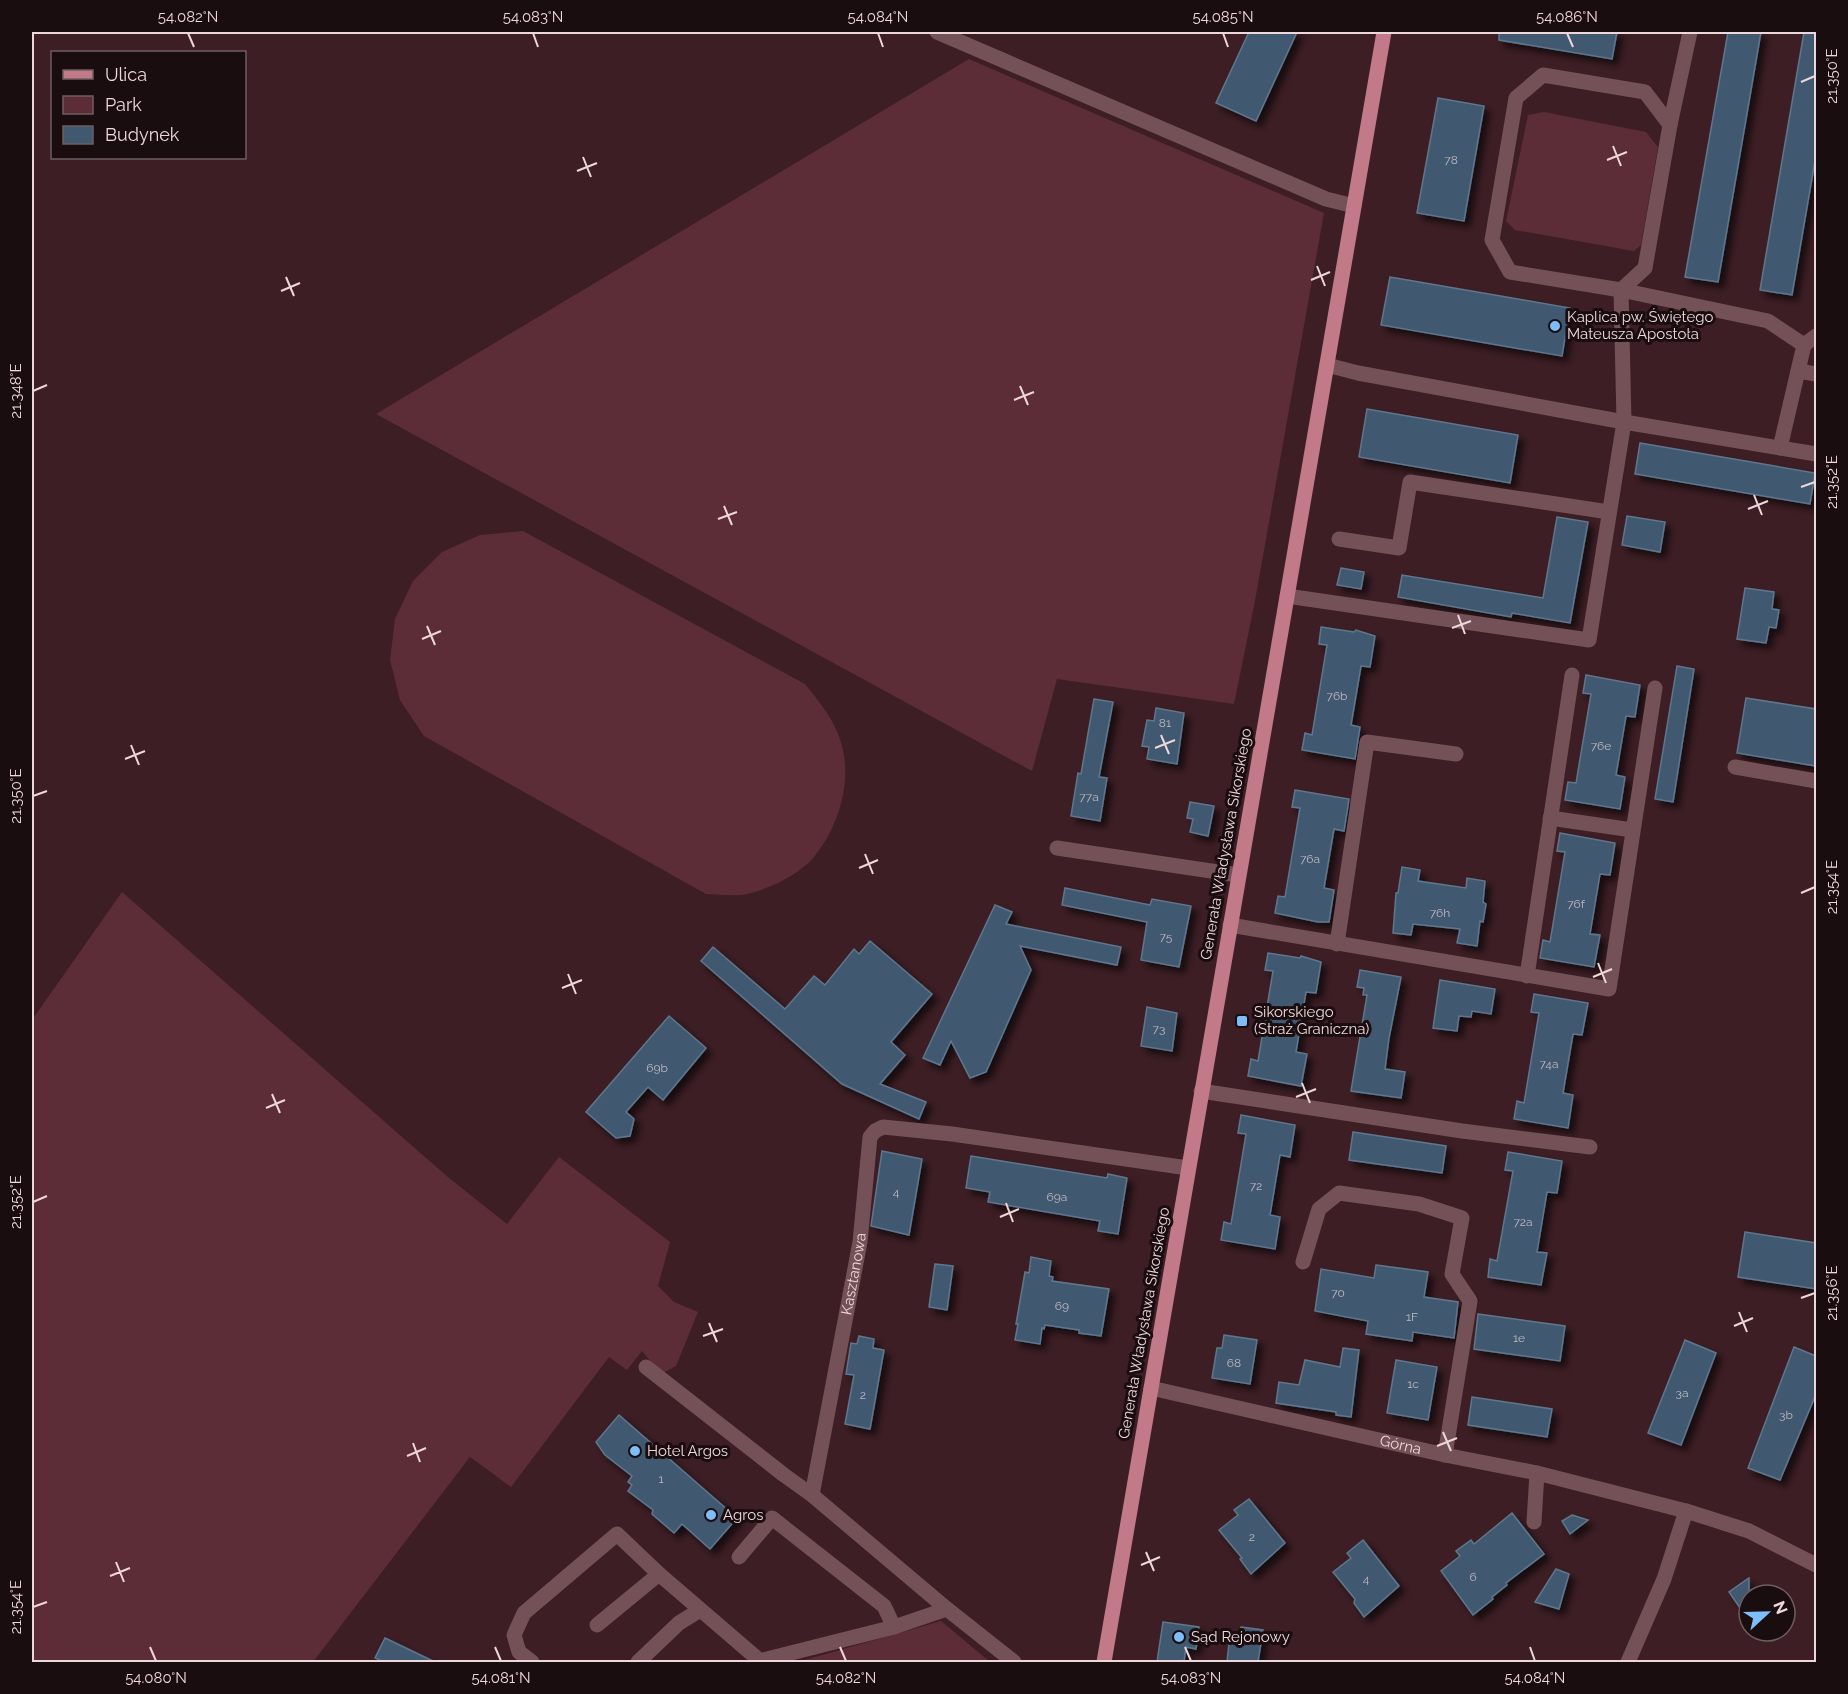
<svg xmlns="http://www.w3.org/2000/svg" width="1848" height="1694" viewBox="0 0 1848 1694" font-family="Raleway,sans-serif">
  <defs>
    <filter id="shadow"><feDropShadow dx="5.5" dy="5.5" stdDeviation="3" flood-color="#0009"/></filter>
  </defs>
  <rect width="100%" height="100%" fill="#3c1e24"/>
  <g fill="#5d2d37">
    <polygon points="969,59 1324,213 1255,601 1234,704 1057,679 1032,771 376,414"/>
    <polygon points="1544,112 1646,132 1658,147 1641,245 1634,251 1515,230 1506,221 1528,115"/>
    <path d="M523,531L805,684C821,704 838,724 843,750C851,787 837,829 814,857C799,875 769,889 747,894C734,897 719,894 706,894L424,736L400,700L390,660L395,619L413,581L442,552L480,535Z"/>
    <polygon points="122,892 449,1178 507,1224 559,1157 670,1242 658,1286 674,1302 698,1312 676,1366 661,1374 642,1351 627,1370 609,1357 511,1487 470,1457 313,1662 32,1662 32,1020"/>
    <polygon points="941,1621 990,1662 798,1662"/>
  </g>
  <g fill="#41596f" stroke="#5e778e" stroke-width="1.5" filter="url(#shadow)">
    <polygon points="1249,32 1297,32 1256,121 1216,103"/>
    <polygon points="1499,32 1617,32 1612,59 1499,40"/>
    <polygon points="1728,32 1761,32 1718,282 1685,277"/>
    <polygon points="1804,32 1816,32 1816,155 1792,295 1760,290"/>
    <polygon points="1438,98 1484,106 1464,221 1417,213"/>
    <polygon points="1390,277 1570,308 1562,356 1381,325"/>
    <polygon points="1367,409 1518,435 1510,483 1359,457"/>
    <polygon points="1640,443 1815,473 1810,504 1635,474"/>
    <polygon points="1627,516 1665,522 1660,552 1622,545"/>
    <polygon points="1557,517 1588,522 1570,623 1512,613 1511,617 1398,597 1402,575 1543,598"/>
    <polygon points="1341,568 1364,572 1361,589 1337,585"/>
    <polygon points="1745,588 1774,592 1772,609 1779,610 1776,628 1769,627 1766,643 1737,639"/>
    <polygon points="1321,627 1354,632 1356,630 1375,636 1370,667 1361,666 1351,725 1360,727 1355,759 1302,750 1305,733 1312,735 1327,645 1319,644"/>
    <polygon points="1677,666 1694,669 1673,802 1655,799"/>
    <polygon points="1586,675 1640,685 1635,717 1626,716 1616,775 1625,777 1620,809 1565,800 1568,782 1576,783 1591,694 1583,693"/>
    <polygon points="1746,698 1816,709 1816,766 1737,753"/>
    <polygon points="1094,699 1113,702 1099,777 1107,778 1100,821 1071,816 1078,773 1081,774"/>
    <polygon points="1156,708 1184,713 1177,764 1147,759 1149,747 1142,746 1147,720 1154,721"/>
    <polygon points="1295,790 1349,799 1344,831 1334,829 1324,888 1334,890 1329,922 1318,922 1275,913 1278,896 1285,897 1300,808 1292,807"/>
    <polygon points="1190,802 1214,806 1208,836 1190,832 1193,819 1187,818"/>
    <polygon points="1560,833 1615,843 1610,875 1600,874 1590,934 1600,935 1594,967 1540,958 1543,940 1550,942 1565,852 1557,851"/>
    <polygon points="1402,867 1420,870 1418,881 1466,888 1467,878 1485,881 1483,902 1486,904 1483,922 1480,921 1477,946 1457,943 1460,929 1413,924 1411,935 1393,933 1396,893 1398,893"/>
    <polygon points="1065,888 1150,905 1152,899 1191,906 1179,967 1141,960 1147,922 1062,905"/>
    <polygon points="995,905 1012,912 1006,924 1121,947 1117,965 1020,946 1031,970 986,1072 970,1078 951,1041 940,1065 923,1058"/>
    <polygon points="870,941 932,994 891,1042 905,1055 880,1084 926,1102 919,1119 842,1084 701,961 713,947 785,1009 814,976 825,985 854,949 859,954"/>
    <polygon points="1268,953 1300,958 1301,956 1321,962 1316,993 1306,992 1296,1052 1307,1054 1301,1086 1248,1076 1251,1059 1258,1061 1273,971 1265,970"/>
    <polygon points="1360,970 1401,977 1389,1038 1385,1069 1405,1072 1401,1098 1351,1091 1367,995 1363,995 1364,988 1357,987"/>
    <polygon points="1440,980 1495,989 1491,1014 1472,1011 1471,1017 1459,1016 1457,1031 1433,1028"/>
    <polygon points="1534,994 1588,1003 1582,1035 1573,1034 1563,1093 1573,1095 1568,1128 1514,1119 1517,1101 1524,1103 1539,1013 1531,1012"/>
    <polygon points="1147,1007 1177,1013 1172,1051 1141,1046"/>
    <polygon points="669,1016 706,1048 663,1100 648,1087 626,1112 634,1119 630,1136 616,1138 586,1112"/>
    <polygon points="1241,1115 1295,1125 1290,1157 1280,1155 1270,1215 1280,1217 1275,1249 1221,1240 1224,1222 1231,1224 1246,1134 1238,1133"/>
    <polygon points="1353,1132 1446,1146 1442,1173 1349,1160"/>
    <polygon points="882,1151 922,1159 909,1235 871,1226"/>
    <polygon points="1508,1152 1562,1161 1557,1193 1547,1192 1537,1252 1547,1253 1541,1285 1488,1277 1490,1259 1497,1261 1513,1171 1505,1170"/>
    <polygon points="971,1156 1107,1178 1108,1174 1127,1178 1118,1234 1098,1231 1100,1221 988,1202 990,1192 966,1188"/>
    <polygon points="1745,1232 1816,1243 1816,1289 1738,1277"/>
    <polygon points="1031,1257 1051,1261 1049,1276 1053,1277 1052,1281 1109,1289 1101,1336 1079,1333 1079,1330 1045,1325 1044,1329 1042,1328 1040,1344 1015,1340 1018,1324 1016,1324 1025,1272 1029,1273"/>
    <polygon points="935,1264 953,1266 947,1310 929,1307"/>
    <polygon points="1376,1265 1428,1272 1424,1297 1458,1302 1454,1338 1413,1332 1412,1341 1366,1334 1368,1321 1315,1311 1321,1269 1374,1278"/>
    <polygon points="1478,1314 1565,1326 1560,1361 1474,1349"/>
    <polygon points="1224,1335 1257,1340 1250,1384 1212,1378 1217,1348 1222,1348"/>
    <polygon points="859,1336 874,1339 873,1348 884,1350 870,1429 845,1424 854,1375 846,1374 851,1343 857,1344"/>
    <polygon points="1685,1340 1716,1353 1681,1445 1648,1433"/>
    <polygon points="1794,1347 1816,1356 1816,1394 1780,1480 1748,1468"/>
    <polygon points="1343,1348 1359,1350 1351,1417 1336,1415 1336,1412 1276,1403 1279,1382 1299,1385 1305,1360 1340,1367"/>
    <polygon points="1396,1360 1437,1367 1428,1420 1387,1413"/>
    <polygon points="1472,1397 1552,1409 1547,1437 1468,1425"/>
    <polygon points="619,1415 737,1518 710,1549 682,1524 674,1533 652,1514 653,1510 628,1491 632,1485 628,1482 632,1476 605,1455 596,1442"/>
    <polygon points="1249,1499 1285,1543 1251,1574 1240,1559 1242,1558 1219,1530 1238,1515 1234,1510"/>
    <polygon points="1512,1513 1544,1554 1506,1583 1507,1585 1492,1597 1493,1599 1473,1615 1441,1571 1460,1556 1456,1551 1471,1540 1474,1544"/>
    <polygon points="1572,1515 1588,1520 1570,1534 1562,1521"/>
    <polygon points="1363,1540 1399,1586 1364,1617 1354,1603 1355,1599 1333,1572 1351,1558 1347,1553"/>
    <polygon points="1556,1569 1569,1574 1559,1609 1535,1602"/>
    <polygon points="1749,1578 1749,1621 1729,1592"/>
    <polygon points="1163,1622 1199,1627 1196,1649 1186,1647 1184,1662 1157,1662"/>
    <polygon points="1241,1627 1263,1630 1258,1662 1227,1662 1230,1634 1240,1635"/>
    <polygon points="385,1638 435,1662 384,1662 375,1658"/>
  </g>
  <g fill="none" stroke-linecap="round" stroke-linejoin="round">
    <g stroke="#735156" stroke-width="15">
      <polyline points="937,32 1326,199 1354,206"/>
      <polygon points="1543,75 1645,92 1670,125 1645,268 1621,290 1510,272 1492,240 1516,98"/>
      <polyline points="1670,125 1690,32"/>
      <polyline points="1804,345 1816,336"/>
      <polyline points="1327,365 1358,373 1624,422 1816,454"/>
      <polyline points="1798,371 1816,374"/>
      <polyline points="1339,539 1399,548 1410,482 1609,512"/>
      <polyline points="1287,596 1589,640 1624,422 1621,290 1768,321 1804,345 1780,448"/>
      <polyline points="1735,767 1816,781"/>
      <polyline points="1550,818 1632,830"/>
      <polyline points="1057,848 1238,875"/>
      <polyline points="1230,925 1609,989 1655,688"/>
      <polyline points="1337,944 1367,742 1456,754"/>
      <polyline points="1527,976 1572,675"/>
      <polyline points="1201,1091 1462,1131 1590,1147"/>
      <polyline points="1303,1262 1319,1209 1339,1193 1419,1204 1462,1218 1452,1274 1470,1301 1445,1455"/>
      <polyline points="646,1367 784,1475 812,1495 947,1609 1014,1662"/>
      <path id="s1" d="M1151,1388L1445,1455L1537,1473L1686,1511L1749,1531L1816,1565"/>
      <path id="s2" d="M812,1495L860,1242L870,1137L875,1131L883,1127L952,1134L1188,1168"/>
      <polyline points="1534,1522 1537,1473"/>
      <polyline points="739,1557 772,1518 884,1606 894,1627"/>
      <polyline points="597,1625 659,1574"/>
      <polyline points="532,1662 519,1652 514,1635 524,1613 617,1534 659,1574 759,1660"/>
      <polyline points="638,1662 679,1623 700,1610"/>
      <polyline points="755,1662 894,1627 947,1609"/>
      <polyline points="1628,1662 1664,1579 1686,1511"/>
    </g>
    <polyline stroke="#c27a88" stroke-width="15" points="1104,1662 1384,32"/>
  </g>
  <path fill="none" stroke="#ecd7da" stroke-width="2" d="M188,33L194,47M533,33L538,47M878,33L883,47M1223,33L1228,47M1567,33L1573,47M1801,82L1815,76M1613,146L1621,166M583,157L591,177M1607,160L1627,152M577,171L597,163M1317,266L1325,286M286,277L294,296M1311,280L1330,272M281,291L300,283M1020,386L1028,405M33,391L47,385M1014,400L1034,392M1801,487L1815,482M1754,495L1762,515M724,506L732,525M1748,509L1768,501M718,519L737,512M1458,615L1465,634M427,626L435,645M1452,628L1471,621M422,639L441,631M1161,735L1169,754M131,745L139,765M1155,748L1175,740M125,759L145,751M33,796L47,791M865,854L873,874M859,868L878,860M1801,893L1815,887M1598,963L1606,983M568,974L576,994M1593,977L1612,969M562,988L582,980M1302,1083L1310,1103M272,1094L280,1113M1296,1097L1316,1089M266,1108L285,1100M33,1202L47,1196M1006,1203L1013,1222M1000,1217L1019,1209M1801,1298L1815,1293M1739,1312L1747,1332M709,1323L717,1342M1734,1326L1753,1318M703,1336L723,1329M1443,1432L1451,1451M413,1443L420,1462M1437,1446L1457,1438M407,1456L426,1448M1146,1552L1154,1571M116,1562L124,1582M1141,1565L1160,1557M110,1576L130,1568M33,1607L47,1602M150,1647L156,1661M495,1647L501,1661M840,1647L846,1661M1185,1647L1191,1661M1530,1647L1535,1661"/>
  <g fill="#7dbef9" stroke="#1a0d0f" stroke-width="2">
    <circle cx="1555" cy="326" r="6"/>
    <rect x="1236" y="1015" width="12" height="12" rx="3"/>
    <circle cx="635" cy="1451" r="6"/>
    <circle cx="711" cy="1515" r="6"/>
    <circle cx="1179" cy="1637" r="6"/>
  </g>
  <g text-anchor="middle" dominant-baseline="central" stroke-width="6" stroke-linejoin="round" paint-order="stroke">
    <g font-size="12" fill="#c1b8bf">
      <text x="1451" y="160">78</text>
      <text x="1337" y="696">76b</text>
      <text x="1165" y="723">81</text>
      <text x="1601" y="746">76e</text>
      <text x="1089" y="797">77a</text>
      <text x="1310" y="859">76a</text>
      <text x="1576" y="904">76f</text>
      <text x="1440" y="913">76h</text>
      <text x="1166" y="937">75</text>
      <text x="1159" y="1029">73</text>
      <text x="1549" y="1064">74a</text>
      <text x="657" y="1068">69b</text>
      <text x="1256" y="1186">72</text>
      <text x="896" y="1192">4</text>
      <text x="1057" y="1197">69a</text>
      <text x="1523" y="1222">72a</text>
      <text x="1338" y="1293">70</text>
      <text x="1062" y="1306">69</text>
      <text x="1412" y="1317">1F</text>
      <text x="1519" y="1338">1e</text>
      <text x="1234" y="1363">68</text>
      <text x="1413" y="1384">1c</text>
      <text x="1682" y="1393">3a</text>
      <text x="863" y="1395">2</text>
      <text x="1786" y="1415">3b</text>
      <text x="661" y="1479">1</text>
      <text x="1252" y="1537">2</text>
      <text x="1473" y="1577">6</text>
      <text x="1366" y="1579">4</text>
    </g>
    <g font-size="15" fill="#ecd7da" stroke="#1a0d0f" text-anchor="start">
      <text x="1567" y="317">Kaplica pw. Świętego<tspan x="1567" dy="17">Mateusza Apostoła</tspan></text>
      <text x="1254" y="1012">Sikorskiego<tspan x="1254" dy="17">(Straż Graniczna)</tspan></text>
      <text x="647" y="1451">Hotel Argos</text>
      <text x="723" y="1515">Agros</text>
      <text x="1191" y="1637">Sąd Rejonowy</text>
    </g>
    <g font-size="15" fill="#ecd7da" stroke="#1a0d0f">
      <text transform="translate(1226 844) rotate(-80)">Generała Władysława Sikorskiego</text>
      <text stroke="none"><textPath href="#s2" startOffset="225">Kasztanowa</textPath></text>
      <text transform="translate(1144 1323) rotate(-80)">Generała Władysława Sikorskiego</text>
      <text stroke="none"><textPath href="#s1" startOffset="256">Górna</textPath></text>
    </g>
  </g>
  <rect width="1848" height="1694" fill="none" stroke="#1a0d0f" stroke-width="66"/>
  <rect x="51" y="51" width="195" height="108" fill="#1a0d0f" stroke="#6e5e60" stroke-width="1.5"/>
  <rect x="63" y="70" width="30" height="9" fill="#c27a88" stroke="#6e5e60" stroke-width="1.5"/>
  <text x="105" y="81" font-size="18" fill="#ecd7da">Ulica</text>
  <rect x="63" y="96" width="30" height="18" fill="#5d2d37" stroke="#6e5e60" stroke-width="1.5"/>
  <text x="105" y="111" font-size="18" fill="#ecd7da">Park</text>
  <rect x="63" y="126" width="30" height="18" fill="#41596f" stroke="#6e5e60" stroke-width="1.5"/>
  <text x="105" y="141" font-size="18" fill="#ecd7da">Budynek</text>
  <g transform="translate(1767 1613) rotate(68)"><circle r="28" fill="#1a0d0f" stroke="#6e5e60" stroke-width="1.5"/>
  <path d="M0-4.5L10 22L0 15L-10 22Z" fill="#7dbef9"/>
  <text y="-9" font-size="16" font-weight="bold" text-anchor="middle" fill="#ecd7da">N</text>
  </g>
  <rect x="33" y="33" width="1782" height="1628" fill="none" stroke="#ecd7da" stroke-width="2"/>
  <g font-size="15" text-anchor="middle" fill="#ecd7da">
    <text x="188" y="22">54.082°N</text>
    <text x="533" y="22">54.083°N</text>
    <text x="878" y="22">54.084°N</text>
    <text x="1223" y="22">54.085°N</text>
    <text x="1567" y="22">54.086°N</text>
    <text transform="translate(1832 76) rotate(-90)" y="5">21.350°E</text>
    <text transform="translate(16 391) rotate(-90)" y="5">21.348°E</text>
    <text transform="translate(1832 482) rotate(-90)" y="5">21.352°E</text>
    <text transform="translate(16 796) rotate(-90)" y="5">21.350°E</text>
    <text transform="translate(1832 887) rotate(-90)" y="5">21.354°E</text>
    <text transform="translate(16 1202) rotate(-90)" y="5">21.352°E</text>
    <text transform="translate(1832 1293) rotate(-90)" y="5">21.356°E</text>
    <text transform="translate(16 1607) rotate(-90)" y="5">21.354°E</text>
    <text x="156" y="1683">54.080°N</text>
    <text x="501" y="1683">54.081°N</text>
    <text x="846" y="1683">54.082°N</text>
    <text x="1191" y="1683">54.083°N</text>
    <text x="1535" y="1683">54.084°N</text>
  </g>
</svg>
